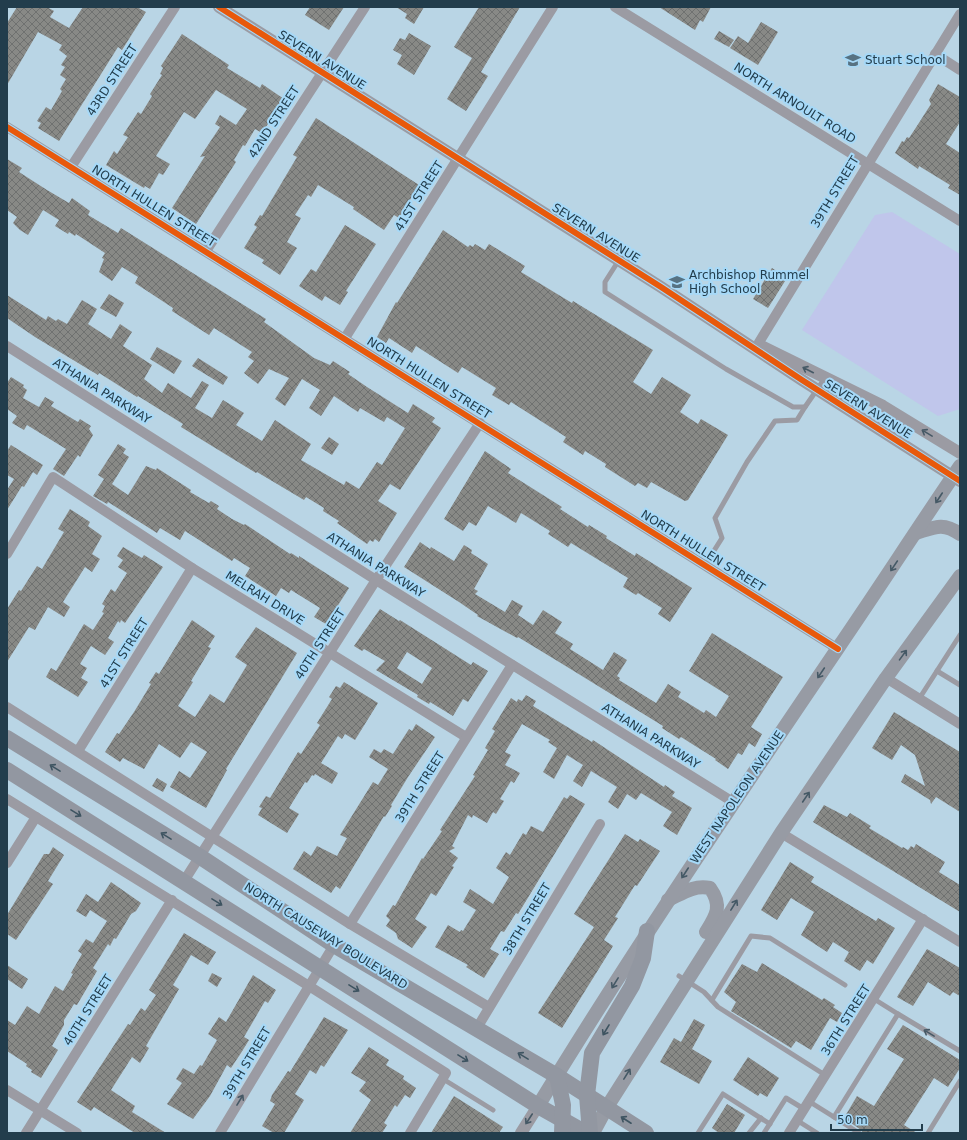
<svg xmlns="http://www.w3.org/2000/svg" width="967" height="1140" viewBox="0 0 967 1140" font-family="'DejaVu Sans',sans-serif">
  <defs>
    <pattern id="building-cross-hatch" width="8" height="8" patternUnits="userSpaceOnUse"><rect width="8" height="8" fill="#888986"/><path d="M0 0l8 8M0 8l8-8" fill="none" stroke="#6f7170"/></pattern>
  </defs>
  <rect width="100%" height="100%" fill="#b9d5e5"/>
  <polygon fill="#c0c6eb" points="892,212 960,254 960,409 938,416 802,330 875,215"/>
  <g fill="url(#building-cross-hatch)" fill-rule="evenodd">
    <polygon points="17,7 47,7 54,11 50,17 69,28 83,7 137,7 146,12 122,50 118,47 59,141 38,128 41,123 37,121 46,107 51,110 62,91 60,89 66,79 60,75 65,67 61,65 67,56 59,50 62,45 38,32 7,85 7,23"/>
    <polygon points="310,7 344,7 329,30 305,15"/>
    <polygon points="396,7 424,7 414,24 405,18 407,14"/>
    <polygon points="479,7 520,7 481,72 488,76 466,111 447,99 472,58 454,47"/>
    <polygon points="659,7 711,7 703,22 700,20 695,30"/>
    <polygon points="761,22 778,32 758,65 730,48 738,36 748,43"/>
    <polygon points="719,31 734,40 729,47 714,39"/>
    <polygon points="409,33 431,46 414,75 397,64 402,55 393,50 400,38 405,40"/>
    <polygon points="182,34 229,65 227,68 260,88 262,84 284,99 262,133 255,129 245,146 243,145 234,160 236,162 196,224 172,208 205,156 200,157 220,127 215,124 220,115 236,125 247,109 216,90 195,119 184,112 156,156 170,164 163,175 159,173 150,189 145,186 144,188 106,165 114,151 117,154 128,137 123,135 138,112 141,114 152,96 150,94 162,75 160,74 163,68 161,66"/>
    <polygon points="938,84 960,97 960,122 946,144 960,153 960,195 948,188 950,185 919,166 918,169 895,153 902,141 904,142 907,137 909,138 915,129 931,104 929,100"/>
    <polygon points="316,118 419,185 399,218 394,215 384,230 353,209 354,207 318,185 311,197 308,195 295,215 301,218 287,242 297,248 280,275 262,263 264,260 244,248 257,227 254,225 260,215 262,216 297,157 293,155"/>
    <polygon points="7,159 22,168 19,172 47,190 69,203 72,198 90,211 88,215 118,233 121,228 266,319 264,322 314,358 330,365 333,361 350,372 348,374 367,387 408,413 413,404 435,418 432,422 441,428 400,490 390,484 378,501 397,513 379,542 375,539 373,542 370,540 367,544 337,523 339,521 323,511 324,508 306,497 304,500 257,472 256,473 181,427 183,424 138,396 137,397 99,373 98,375 35,337 7,318 7,295 46,320 48,316 56,321 58,319 67,324 82,300 97,309 88,324 111,339 120,324 132,332 123,346 152,365 144,379 162,393 168,383 191,398 202,381 209,385 195,408 212,418 223,400 244,413 236,425 262,441 275,420 311,444 301,460 344,485 346,481 359,489 377,462 382,465 405,428 387,417 384,422 360,408 358,412 334,396 321,416 309,408 320,390 302,379 285,406 275,399 289,378 269,369 258,384 244,373 254,361 248,357 252,352 214,328 209,335 195,326 172,311 173,308 135,283 138,277 122,267 112,281 99,272 104,259 102,258 105,253 76,234 75,236 69,232 68,234 55,226 59,220 43,210 28,235 20,230 13,223 17,217 7,210"/>
    <polygon points="345,225 376,244 346,291 348,292 340,305 325,296 322,301 299,286 311,269 316,272"/>
    <polygon points="443,230 468,247 470,245 473,247 475,244 485,250 489,244 525,266 521,272 572,303 573,301 653,350 633,382 651,394 662,377 691,395 680,412 698,424 701,419 728,435 688,500 685,501 651,482 647,488 638,483 635,486 605,467 606,464 585,451 583,455 563,442 566,437 511,402 509,405 492,395 496,388 462,367 458,373 416,346 412,353 389,338 386,343 377,337 396,302 397,303"/>
    <polygon points="772,268 787,278 768,308 753,299"/>
    <polygon points="109,294 124,303 116,317 100,308"/>
    <polygon points="157,347 182,361 174,374 150,359"/>
    <polygon points="198,358 228,377 223,385 192,366"/>
    <polygon points="11,377 24,385 23,387 27,390 23,398 39,407 45,397 54,402 51,406 78,422 80,419 91,426 89,429 93,435 80,457 78,455 64,476 53,469 66,449 27,425 24,430 12,423 17,416 7,409 7,383"/>
    <polygon points="329,437 339,444 332,455 321,448"/>
    <polygon points="118,444 126,449 123,453 129,457 112,484 128,495 146,466 156,470 157,468 191,490 190,492 209,503 211,501 219,506 217,509 232,519 244,525 245,524 290,554 291,553 299,558 299,556 349,588 326,624 314,617 320,608 291,590 289,593 281,588 276,596 245,576 250,568 234,558 232,561 185,531 180,540 160,528 157,533 108,502 107,504 93,496 104,479 98,475"/>
    <polygon points="11,445 43,465 37,475 33,472 24,487 22,486 7,510 7,490 14,479 7,475 7,451"/>
    <polygon points="485,451 511,469 508,473 562,507 560,509 588,527 589,525 607,536 606,538 635,556 636,553 692,588 670,622 658,614 662,608 638,593 636,595 623,587 628,578 571,543 568,547 548,534 550,531 521,513 516,523 488,506 476,526 469,522 463,531 444,519"/>
    <polygon points="70,509 90,522 88,526 102,536 92,554 100,559 92,572 85,567 63,602 70,607 64,617 48,607 35,630 29,627 7,662 7,609 19,590 21,591 37,566 42,569 64,532 58,529"/>
    <polygon points="420,542 430,549 431,547 454,561 464,545 472,550 471,553 488,564 474,589 478,591 475,594 505,612 512,600 523,606 518,615 533,625 543,610 562,622 555,633 573,644 570,649 603,670 614,652 627,660 617,676 620,678 619,680 656,703 668,684 681,692 678,697 704,713 706,710 716,717 729,696 689,671 712,633 783,677 751,727 762,734 755,747 749,743 742,755 738,753 728,769 715,760 716,759 681,737 679,739 662,728 663,726 564,665 518,637 517,638 477,616 478,615 459,602 404,567"/>
    <polygon points="123,547 142,558 144,555 163,567 125,623 121,620 120,623 118,621 108,638 114,642 105,655 91,646 80,664 87,668 81,678 88,682 78,697 46,677 51,668 56,671 84,624 93,630 104,613 102,612 105,606 102,604 111,589 115,592 127,573 118,567 123,560 117,556"/>
    <path d="M380,609L399,621L400,620L471,665L473,662L488,671L468,702L463,699L453,716L430,702L429,704L417,697L418,695L376,670L385,661L364,649L362,651L354,646ZM407,652L432,668L422,684L397,668Z"/>
    <polygon points="192,620 215,636 208,647 211,648 191,681 193,682 178,706 195,717 210,694 224,703 247,665 235,657 256,627 297,653 226,769 227,770 206,808 170,787 179,771 190,778 207,752 191,742 180,758 159,744 144,769 123,758 120,762 105,752 117,733 119,734 134,712 151,684 149,683 156,672 159,674"/>
    <polygon points="344,682 378,703 355,740 345,734 342,739 338,736 321,763 338,773 332,784 315,774 314,776 312,775 307,783 305,782 289,808 299,814 287,833 258,815 262,808 259,807 266,796 270,798 298,752 301,754 320,725 317,723 332,699 329,697 336,686 340,688"/>
    <polygon points="526,695 536,701 533,706 592,742 593,740 664,787 665,785 675,792 672,796 692,808 677,835 663,826 672,812 641,793 636,800 627,794 618,809 608,802 617,787 591,771 582,787 573,781 583,765 567,755 554,779 543,772 557,748 548,742 550,740 522,724 505,752 511,755 505,765 520,773 514,783 511,781 500,799 504,801 496,814 493,812 487,823 473,815 472,818 468,815 452,846 455,848 449,851 458,858 452,866 454,867 436,896 431,893 415,919 427,927 412,948 398,939 396,933 386,926 390,920 386,916 393,905 395,906 422,858 423,859 442,831 440,830 475,776 473,775 488,750 485,748 495,731 492,729 511,698 517,702 518,699 522,701"/>
    <polygon points="894,712 960,752 960,812 936,797 931,804 930,800 901,782 905,774 925,786 915,755 901,745 892,760 872,748"/>
    <polygon points="416,724 435,737 408,777 391,805 392,806 385,817 384,816 340,889 336,886 331,893 293,869 304,851 311,856 317,846 337,856 347,838 340,835 373,782 378,785 388,769 369,757 374,749 381,753 384,749 393,754 409,729 412,731"/>
    <polygon points="157,778 167,784 163,792 152,786"/>
    <polygon points="570,795 585,804 518,914 516,913 504,932 501,931 490,949 499,954 484,978 466,967 468,965 435,947 448,925 460,932 461,930 463,931 476,910 463,902 470,889 493,904 509,877 496,868 506,852 510,855 523,833 526,835 531,826 543,832 564,797 567,799"/>
    <polygon points="824,805 847,817 850,813 871,826 869,828 902,848 903,847 908,850 911,846 914,848 916,844 945,862 939,872 960,885 960,912 813,822"/>
    <polygon points="625,834 638,842 640,839 660,851 637,886 635,885 615,917 618,918 604,940 613,946 562,1028 538,1013 594,927 574,914"/>
    <polygon points="53,847 64,855 48,881 53,884 16,940 7,934 7,915 44,854 49,854"/>
    <polygon points="790,862 814,877 811,882 876,921 878,918 895,928 873,964 867,960 860,971 844,961 849,952 833,942 827,952 801,935 814,912 791,898 777,920 761,910"/>
    <polygon points="111,882 141,903 136,911 131,914 116,939 114,938 110,946 108,944 93,968 97,971 77,1005 74,1004 64,1020 64,1025 52,1046 58,1050 41,1078 31,1072 32,1070 26,1066 27,1064 7,1051 7,1020 15,1025 27,1006 39,1014 55,986 63,991 73,974 71,973 82,954 78,951 86,939 93,943 107,921 90,910 86,917 76,911 86,894 98,902"/>
    <polygon points="184,933 216,952 208,965 191,955 173,985 179,989 146,1046 149,1048 140,1063 132,1057 111,1090 135,1106 132,1112 166,1133 135,1133 94,1107 91,1111 77,1102 128,1024 130,1025 141,1008 145,1011 156,995 149,990"/>
    <polygon points="927,949 960,968 960,996 953,992 950,996 928,982 913,1006 897,997"/>
    <polygon points="762,963 822,1000 824,998 835,1005 833,1007 842,1013 837,1022 830,1018 811,1050 796,1041 791,1048 731,1011 736,1002 724,992 742,964 757,972"/>
    <polygon points="7,965 28,979 22,989 7,979"/>
    <polygon points="212,973 222,978 217,987 208,981"/>
    <polygon points="253,975 276,990 268,1003 265,1001 244,1037 249,1040 241,1053 231,1068 227,1065 210,1096 193,1119 167,1104 182,1083 176,1079 183,1068 194,1074 200,1065 202,1066 217,1040 208,1034 219,1017 226,1022"/>
    <polygon points="324,1017 348,1030 324,1067 321,1065 316,1074 310,1070 295,1094 304,1100 284,1133 274,1133 262,1126 275,1104 270,1101 272,1095 288,1071 290,1072"/>
    <polygon points="694,1019 705,1025 692,1049 712,1061 699,1084 660,1062 674,1038 681,1042"/>
    <polygon points="903,1025 960,1060 960,1068 948,1087 934,1078 904,1125 917,1133 863,1133 861,1130 844,1118 857,1096 874,1106 904,1059 887,1049"/>
    <polygon points="369,1047 389,1060 386,1065 404,1076 403,1079 416,1088 410,1098 405,1095 397,1107 395,1105 384,1123 387,1125 382,1133 350,1133 371,1100 359,1091 366,1082 351,1073"/>
    <polygon points="748,1057 779,1078 767,1097 760,1093 758,1096 733,1080"/>
    <polygon points="454,1096 503,1127 499,1133 431,1133"/>
    <polygon points="727,1104 745,1115 734,1133 719,1133 712,1128"/>
  </g>
  <g fill="none" stroke-linecap="round" stroke-linejoin="round">
    <g stroke="#9b9ba3" stroke-width="5">
      <polyline points="619,260 605,282 605,292 726,369 793,407 805,407 825,378"/>
      <polyline points="705,565 722,538 715,518 747,462 775,421 797,420 805,407"/>
      <polyline points="937,671 960,685"/>
      <polyline points="919,699 960,635"/>
      <polyline points="679,976 704,992 718,1007 825,1075"/>
      <polyline points="712,1000 751,936 770,938 845,985"/>
      <polyline points="898,1014 960,1051"/>
      <polyline points="443,1079 493,1110"/>
      <polyline points="810,1102 834,1117 898,1014 874,999"/>
      <polyline points="834,1117 859,1133"/>
      <polyline points="798,1121 817,1133"/>
      <polyline points="698,1133 723,1094 770,1124"/>
      <polyline points="749,1133 761,1118"/>
      <polyline points="764,1133 786,1098 804,1109"/>
      <polyline points="928,1133 960,1081"/>
    </g>
    <g stroke="#9b9ba3" stroke-width="10">
      <polyline points="615,7 960,221"/>
      <polyline points="935,54 960,70"/>
      <polyline points="7,127 838,649"/>
      <polyline points="71,167 175,7"/>
      <polyline points="206,251 365,7"/>
      <polyline points="345,338 553,7"/>
      <polyline points="758,344 960,14"/>
      <polyline points="7,346 376,580 733,802"/>
      <polyline points="7,554 53,477 192,568 466,737"/>
      <polyline points="886,678 960,724"/>
      <polyline points="7,707 350,924 489,1007"/>
      <polyline points="78,751 192,568"/>
      <polyline points="7,799 309,986 446,1073 410,1133"/>
      <polyline points="781,833 960,942"/>
      <polyline points="7,863 36,817"/>
      <polyline points="184,881 376,580 480,423"/>
      <polyline points="350,924 512,665"/>
      <polyline points="477,1028 600,824"/>
      <polyline points="7,1090 77,1133"/>
      <polyline points="26,1133 172,900"/>
      <polyline points="220,1133 334,945"/>
      <polyline points="789,1133 923,919"/>
    </g>
    <g stroke="#9b9ba3" stroke-width="12">
      <polyline points="219,7 661,287 802,380 960,481"/>
      <polyline points="761,346 883,406 960,453"/>
      <polyline points="521,1133 538,1106"/>
    </g>
    <g stroke="#979ba4" stroke-width="14">
      <path d="M916,533C935,527 943,522 960,534"/>
      <path d="M668,900C683,893 693,885 710,888C723,906 716,916 706,932"/>
      <path d="M538,1106C633,950 736,799 838,648C879,588 919,526 960,466"/>
      <polyline points="593,1133 607,1107 781,833 886,678 960,576"/>
    </g>
    <g stroke="#9297a1" stroke-width="16">
      <polyline points="7,738 199,856 334,945 557,1076 646,1133"/>
      <polyline points="7,770 538,1106 586,1133"/>
      <polyline points="557,1076 563,1105 562,1133"/>
      <polyline points="590,1133 587,1095 592,1053 632,986 643,958 647,931"/>
    </g>
    <defs>
      <g id="cycleway">
        <polyline points="219,7 661,287 802,380 960,481"/>
        <polyline points="7,127 838,649"/>
      </g>
    </defs>
    <use href="#cycleway" stroke="#a6d9f8" stroke-width="8"/>
    <use href="#cycleway" stroke="#e8590c" stroke-width="6"/>
  </g>
  <defs><path id="oneway-shaft" d="M-6 0H5M1.5-3L5.5 0L1.5 3" fill="none" stroke-width="1.6" stroke-linecap="round" stroke-linejoin="round"/></defs>
  <g stroke="#465966">
    <use href="#oneway-shaft" transform="translate(808 370) rotate(-153)"/>
    <use href="#oneway-shaft" transform="translate(927 433) rotate(-149)"/>
    <use href="#oneway-shaft" transform="translate(929 1033) rotate(-149)"/>
    <use href="#oneway-shaft" transform="translate(240 1100) rotate(-59)"/>
    <use href="#oneway-shaft" transform="translate(529 1119) rotate(123)"/>
  </g>
  <g stroke="#455966">
    <use href="#oneway-shaft" transform="translate(939 498) rotate(123)"/>
    <use href="#oneway-shaft" transform="translate(894 566) rotate(124)"/>
    <use href="#oneway-shaft" transform="translate(903 655) rotate(-54)"/>
    <use href="#oneway-shaft" transform="translate(821 673) rotate(124)"/>
    <use href="#oneway-shaft" transform="translate(806 797) rotate(-56)"/>
    <use href="#oneway-shaft" transform="translate(685 873) rotate(123)"/>
    <use href="#oneway-shaft" transform="translate(734 905) rotate(-58)"/>
    <use href="#oneway-shaft" transform="translate(615 983) rotate(122)"/>
    <use href="#oneway-shaft" transform="translate(627 1074) rotate(-58)"/>
  </g>
  <g stroke="#3e5461">
    <use href="#oneway-shaft" transform="translate(55 768) rotate(-148)"/>
    <use href="#oneway-shaft" transform="translate(76 813) rotate(32)"/>
    <use href="#oneway-shaft" transform="translate(166 836) rotate(-148)"/>
    <use href="#oneway-shaft" transform="translate(217 902) rotate(32)"/>
    <use href="#oneway-shaft" transform="translate(354 988) rotate(32)"/>
    <use href="#oneway-shaft" transform="translate(606 1030) rotate(121)"/>
    <use href="#oneway-shaft" transform="translate(523 1056) rotate(-149)"/>
    <use href="#oneway-shaft" transform="translate(463 1058) rotate(32)"/>
    <use href="#oneway-shaft" transform="translate(626 1120) rotate(-147)"/>
  </g>
  <defs>
    <symbol id="school-bare" viewBox="-9 -9 18 18"><path d="M0-5L7-2L0 1L-7-2ZM-4 1L0 2.5L4 1V4Q0 6-4 4Z" fill="#577282" stroke="#a6d9f8" stroke-width="2.5" paint-order="stroke"/></symbol>
  </defs>
  <g fill-rule="evenodd">
    <use href="#school-bare" x="842" y="49" width="22" height="22"/>
    <use href="#school-bare" x="666" y="271" width="22" height="22"/>
  </g>
  <g text-anchor="middle" dominant-baseline="central" stroke-width="4" stroke-linejoin="round" paint-order="stroke">
    <g font-size="12" fill="#223d4c" stroke="#a6d9f8">
      <text transform="translate(322 60) rotate(32)">SEVERN AVENUE</text>
      <text transform="translate(112 80) rotate(-57)">43RD STREET</text>
      <text transform="translate(795 103) rotate(32)">NORTH ARNOULT ROAD</text>
      <text transform="translate(274 122) rotate(-57)">42ND STREET</text>
      <text transform="translate(835 192) rotate(-59)">39TH STREET</text>
      <text transform="translate(419 196) rotate(-58)">41ST STREET</text>
      <text transform="translate(154 206) rotate(32)">NORTH HULLEN STREET</text>
      <text transform="translate(596 233) rotate(32)">SEVERN AVENUE</text>
      <text transform="translate(429 378) rotate(32)">NORTH HULLEN STREET</text>
      <text transform="translate(102 391) rotate(32)">ATHANIA PARKWAY</text>
      <text transform="translate(868 409) rotate(32)">SEVERN AVENUE</text>
      <text transform="translate(703 551) rotate(32)">NORTH HULLEN STREET</text>
      <text transform="translate(376 565) rotate(32)">ATHANIA PARKWAY</text>
      <text transform="translate(265 598) rotate(32)">MELRAH DRIVE</text>
      <text transform="translate(320 644) rotate(-57)">40TH STREET</text>
      <text transform="translate(124 653) rotate(-58)">41ST STREET</text>
      <text transform="translate(651 736) rotate(32)">ATHANIA PARKWAY</text>
      <text transform="translate(420 787) rotate(-58)">39TH STREET</text>
      <text transform="translate(737 797) rotate(-56)">WEST NAPOLEON AVENUE</text>
      <text transform="translate(527 919) rotate(-59)">38TH STREET</text>
      <text transform="translate(326 936) rotate(32)">NORTH CAUSEWAY BOULEVARD</text>
      <text transform="translate(88 1010) rotate(-58)">40TH STREET</text>
      <text transform="translate(846 1020) rotate(-58)">36TH STREET</text>
      <text transform="translate(247 1063) rotate(-59)">39TH STREET</text>
    </g>
    <g font-size="12" fill="#223d4c" stroke="#a6d9f8" text-anchor="start">
      <text x="865" y="60">Stuart School</text>
      <text x="689" y="275">Archbishop Rummel<tspan x="689" dy="14">High School</tspan></text>
    </g>
  </g>
  <rect width="967" height="1140" fill="none" stroke="#223d4c" stroke-width="16"/>
  <path d="M831 1124v6h91v-6" fill="none" stroke="#223d4c" stroke-width="2"/>
  <text x="837" y="1124" font-size="12" fill="#223d4c" stroke="#a6d9f8" stroke-width="3" paint-order="stroke">50 m</text>
</svg>
